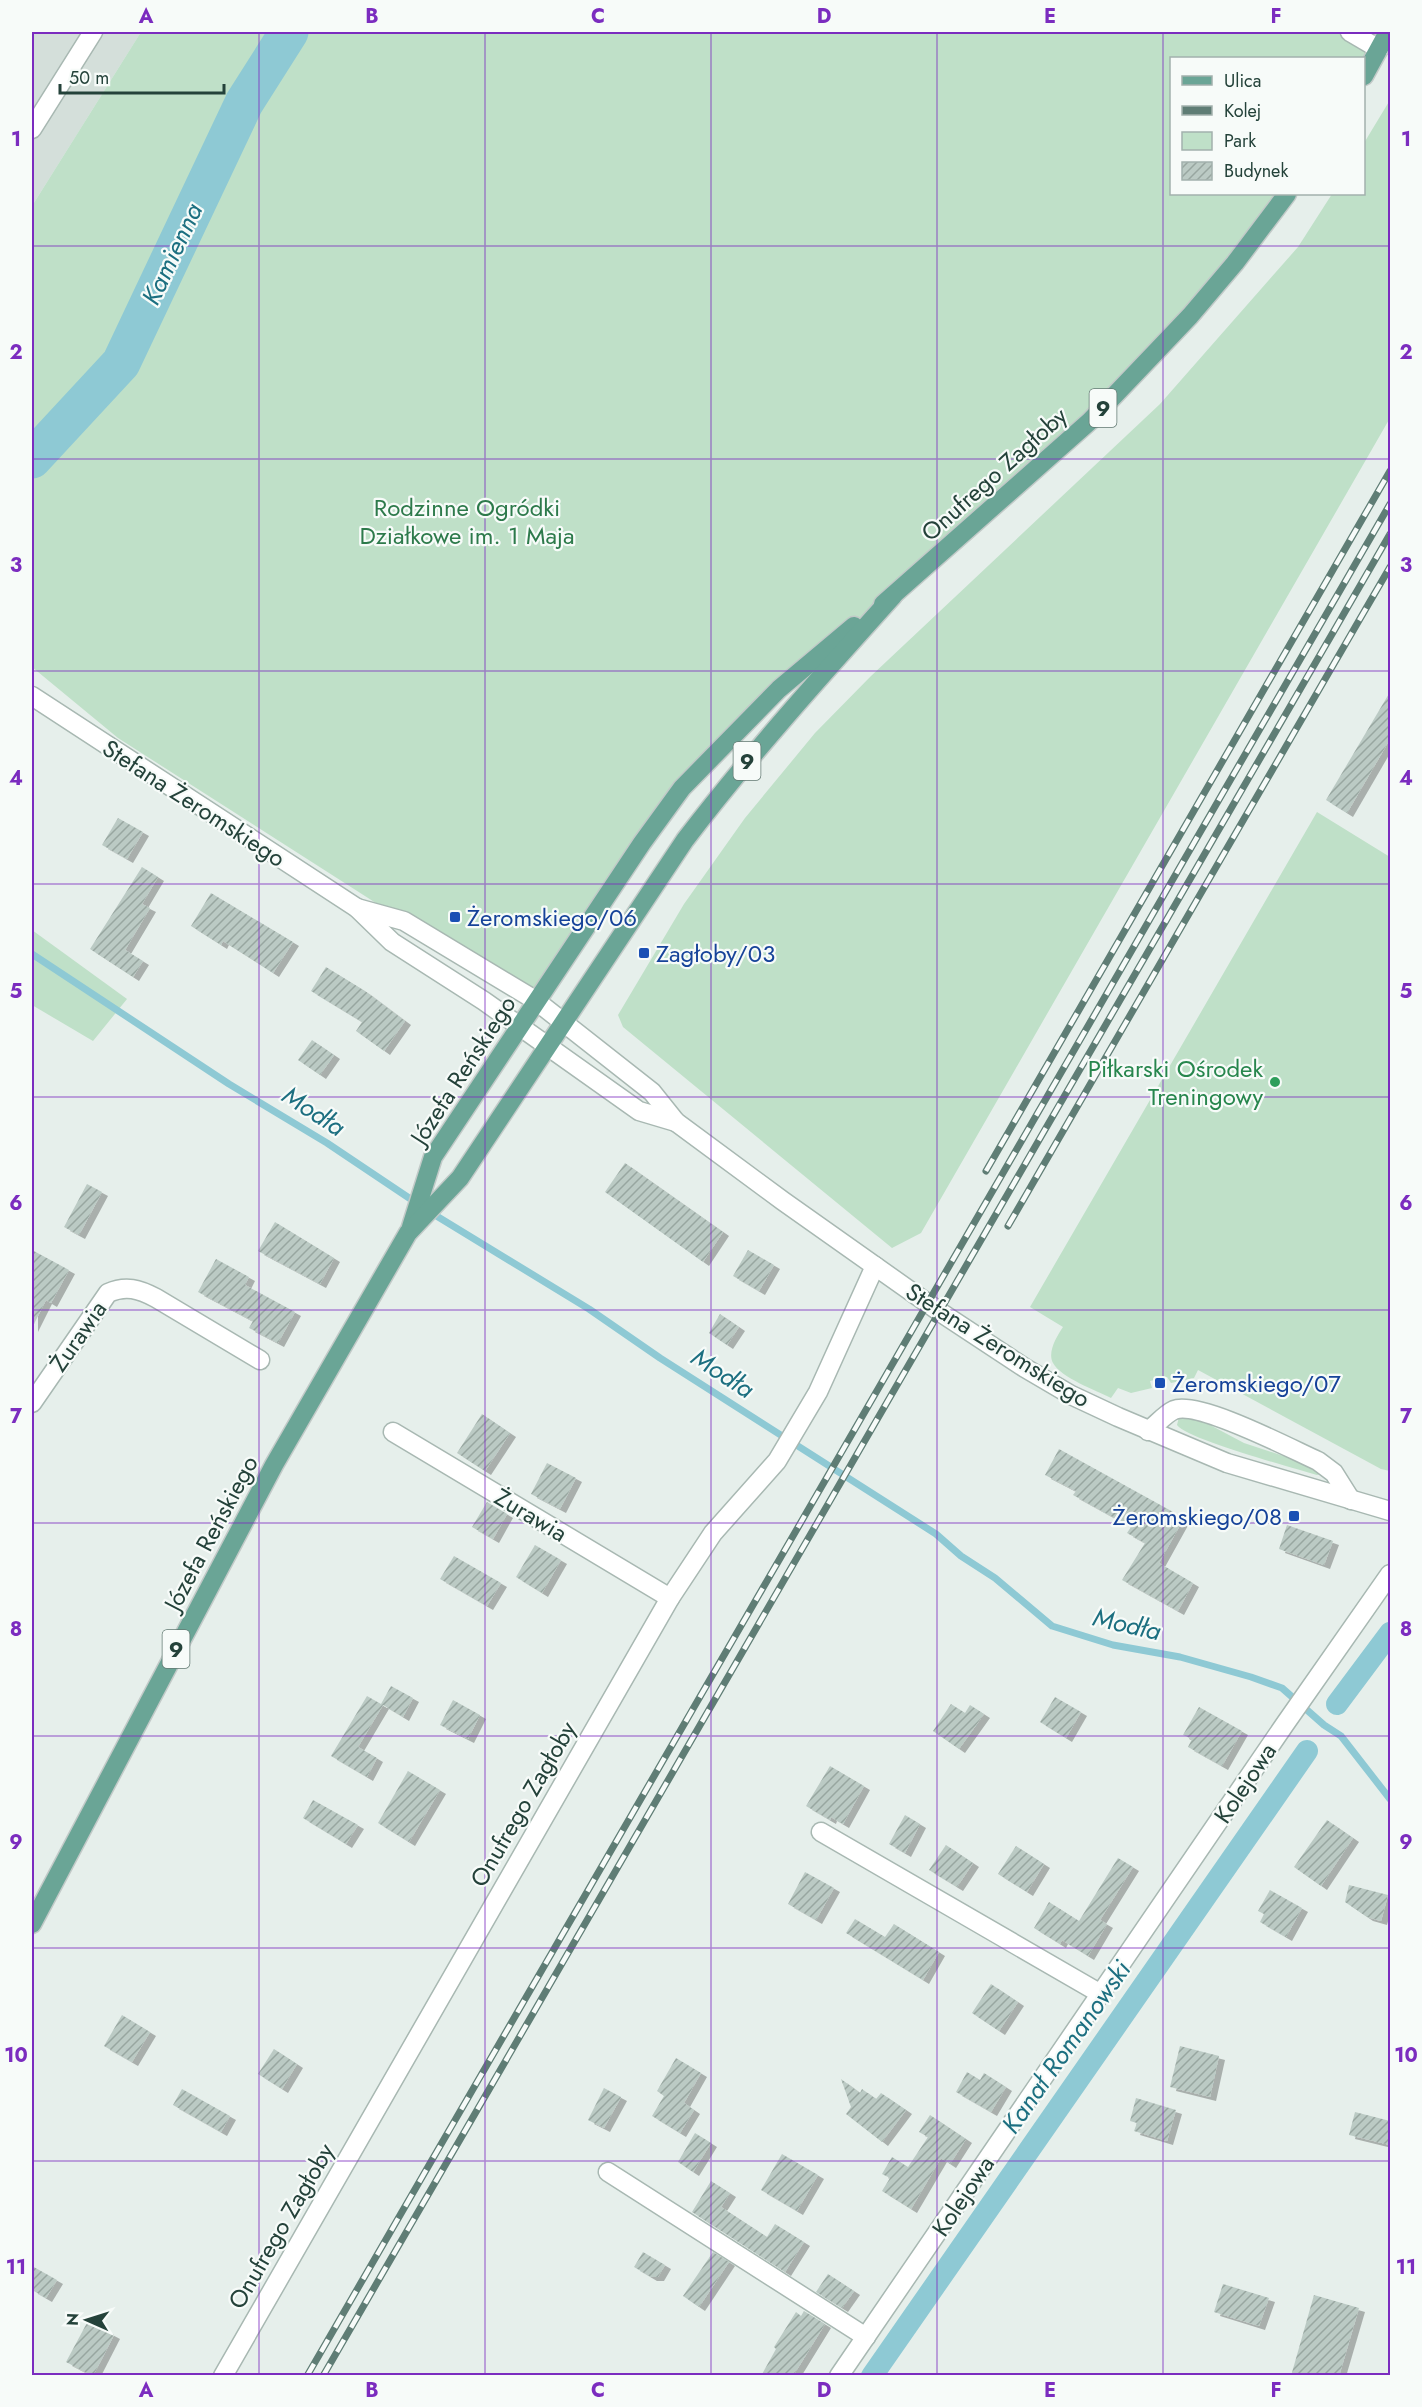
<svg xmlns="http://www.w3.org/2000/svg" width="1422" height="2407" viewBox="0 0 1422 2407" font-family="Jost,sans-serif">
  <defs>
    <pattern id="building-hatch" width="6" height="6" patternUnits="userSpaceOnUse" patternTransform="scale(1.5)"><rect width="6" height="6" fill="#bbcac4"/><path d="M-1 1l2-2M0 6l6-6M5 7l2-2" fill="none" stroke="#98a6a0"/></pattern>
    <filter id="shadow"><feDropShadow dx="6" dy="4" stdDeviation="0" flood-color="#0004"/></filter>
  </defs>
  <rect width="100%" height="100%" fill="#e6efeb"/>
  <polygon fill="#d4dfda" points="32,32 141,32 32,206"/>
  <g fill="#bfe0c8">
    <polygon points="141,32 1388,32 1364,58 1172,58 1172,194 1287,194 1190,316 682,788 535,1000 404,921 118,738 32,667 32,206"/>
    <polygon points="1390,100 1390,418 921,1233 892,1248 623,1027 618,1015 684,904 745,818 815,733 871,676 1160,404 1298,247 1332,194 1364,194 1364,143"/>
    <path d="M1317,812L1390,857V1471L1381,1469L1198,1370L1194,1378L1171,1383L1167,1377L1150,1381L1152,1388L1131,1393L1118,1388L1111,1398C1097,1391 1060,1377 1053,1363C1047,1352 1057,1336 1063,1327L1030,1307Z"/>
    <polygon points="32,930 127,999 93,1041 32,1005"/>
    <path d="M1179,1417H1195L1244,1443L1311,1465L1320,1474L1317,1475C1294,1468 1186,1439 1177,1425Z"/>
  </g>
  <g fill="none" stroke-linecap="round" stroke-linejoin="round">
    <g stroke="#8ec9d4" stroke-width="7">
      <polyline points="32,954 229,1084 327,1143 418,1204"/>
      <polyline points="430,1212 589,1309 660,1358 936,1534 961,1556 995,1578 1052,1626 1113,1645 1180,1657 1251,1677 1282,1688 1324,1725 1341,1736 1390,1799"/>
    </g>
    <g stroke="#8ec9d4" stroke-width="22">
      <polyline points="1337,1704 1390,1633"/>
      <polyline points="872,2376 1307,1751"/>
    </g>
    <polyline stroke="#8ec9d4" stroke-width="39" points="32,459 121,363 244,103 289,32"/>
  </g>
  <g fill="url(#building-hatch)" filter="url(#shadow)">
    <polygon points="1390,692 1390,739 1347,813 1326,800"/>
    <polygon points="118,818 143,832 127,859 102,845"/>
    <polygon points="142,867 158,877 142,904 150,908 125,950 143,961 133,977 90,949"/>
    <polygon points="211,893 293,942 273,973 223,941 221,945 191,926"/>
    <polygon points="326,967 365,991 405,1021 384,1051 356,1031 362,1022 311,991"/>
    <polygon points="312,1040 334,1055 320,1075 298,1060"/>
    <polygon points="625,1163 723,1232 703,1262 605,1192"/>
    <polygon points="87,1184 102,1192 79,1235 64,1227"/>
    <polygon points="275,1222 334,1258 320,1284 258,1251"/>
    <polygon points="32,1250 69,1270 51,1303 46,1300 32,1328"/>
    <polygon points="748,1250 774,1265 759,1291 733,1276"/>
    <polygon points="216,1259 249,1277 245,1285 295,1312 278,1343 249,1328 253,1321 198,1292"/>
    <polygon points="720,1314 739,1327 727,1345 709,1333"/>
    <polygon points="482,1414 510,1433 485,1471 457,1453"/>
    <polygon points="1059,1449 1184,1518 1159,1563 1193,1583 1178,1611 1122,1580 1145,1543 1127,1533 1131,1527 1073,1495 1076,1491 1045,1475"/>
    <polygon points="547,1463 576,1478 560,1509 531,1494"/>
    <polygon points="487,1502 507,1514 493,1539 472,1527"/>
    <polygon points="1287,1525 1333,1541 1324,1565 1279,1549"/>
    <polygon points="535,1545 561,1560 542,1593 516,1577"/>
    <polygon points="454,1556 501,1583 487,1606 440,1579"/>
    <polygon points="391,1686 413,1698 403,1717 383,1705 358,1747 377,1758 367,1777 331,1756 367,1696 381,1704"/>
    <polygon points="1055,1697 1081,1712 1066,1738 1040,1722"/>
    <polygon points="453,1700 480,1715 468,1739 440,1725"/>
    <polygon points="951,1704 965,1713 970,1705 984,1714 959,1749 933,1731"/>
    <polygon points="1199,1707 1242,1731 1222,1766 1188,1747 1192,1739 1183,1735"/>
    <polygon points="830,1766 864,1786 843,1824 831,1817 830,1820 806,1806"/>
    <polygon points="408,1771 440,1790 409,1842 378,1823"/>
    <polygon points="313,1800 358,1825 346,1844 303,1818"/>
    <polygon points="905,1815 920,1824 905,1853 889,1844"/>
    <polygon points="1327,1820 1353,1838 1321,1886 1294,1867"/>
    <polygon points="946,1845 973,1863 957,1887 929,1870"/>
    <polygon points="1016,1846 1044,1864 1027,1892 998,1874"/>
    <polygon points="1118,1858 1133,1867 1100,1920 1107,1924 1088,1956 1062,1940 1060,1944 1034,1928 1049,1902 1079,1921"/>
    <polygon points="805,1872 834,1888 816,1920 788,1904"/>
    <polygon points="1349,1885 1388,1895 1381,1921 1367,1917 1345,1902"/>
    <polygon points="1270,1890 1302,1908 1286,1937 1260,1922 1264,1914 1258,1911"/>
    <polygon points="855,1919 885,1937 894,1924 939,1952 923,1980 846,1933"/>
    <polygon points="991,1984 1018,2002 999,2031 972,2013"/>
    <polygon points="122,2015 150,2032 132,2062 104,2046"/>
    <polygon points="1180,2046 1219,2056 1210,2097 1170,2087"/>
    <polygon points="274,2049 297,2064 282,2089 258,2074"/>
    <polygon points="676,2058 701,2073 684,2103 694,2110 680,2133 652,2116 664,2096 657,2091"/>
    <polygon points="967,2072 980,2080 984,2073 1006,2087 991,2112 956,2092"/>
    <polygon points="841,2079 860,2093 862,2089 876,2099 881,2093 906,2110 882,2142 846,2114 851,2107"/>
    <polygon points="604,2088 621,2097 604,2128 588,2120"/>
    <polygon points="182,2089 230,2116 221,2132 173,2105"/>
    <polygon points="1136,2098 1176,2110 1167,2141 1134,2131 1137,2123 1130,2121"/>
    <polygon points="1355,2112 1390,2121 1390,2145 1349,2135"/>
    <polygon points="930,2115 966,2139 950,2164 941,2158 911,2209 882,2191 890,2178 882,2174 892,2157 908,2167 928,2137 919,2132"/>
    <polygon points="695,2133 711,2143 693,2172 678,2162"/>
    <polygon points="782,2154 818,2175 797,2211 761,2190"/>
    <polygon points="711,2181 730,2193 721,2207 767,2237 775,2224 804,2242 785,2272 692,2212"/>
    <polygon points="643,2252 665,2265 658,2277 651,2277 634,2267"/>
    <polygon points="713,2252 729,2262 699,2307 683,2296"/>
    <polygon points="32,2266 57,2280 46,2298 32,2290"/>
    <polygon points="828,2274 854,2291 842,2308 816,2292"/>
    <polygon points="1223,2284 1269,2298 1259,2326 1214,2312"/>
    <polygon points="1314,2295 1359,2308 1339,2376 1291,2376"/>
    <polygon points="804,2311 825,2324 793,2376 761,2376 776,2349 774,2347 796,2312 801,2316"/>
    <polygon points="88,2321 114,2335 93,2376 66,2362"/>
  </g>
  <g fill="none" stroke-linecap="round" stroke-linejoin="round">
    <defs>
      <g id="minor">
        <polyline points="1350,32 1379,49"/>
        <polyline points="32,129 93,32"/>
        <polyline points="32,696 357,908 392,942 484,1001 639,1111 676,1122"/>
        <polyline points="357,908 404,921 535,1000 652,1092 676,1122 783,1201 940,1312 1025,1368 1071,1395 1118,1417 1227,1463 1390,1511"/>
        <path d="M32,1403L108,1293C126,1285 139,1289 156,1298L260,1360"/>
        <path d="M1148,1431C1156,1425 1165,1414 1174,1410C1198,1400 1291,1449 1318,1461L1334,1473L1351,1500"/>
        <polyline points="393,1432 670,1598"/>
        <polyline points="821,1832 1101,1994"/>
        <polyline points="608,2172 866,2337"/>
        <polyline points="223,2376 670,1598 713,1533 777,1461 818,1392 875,1266"/>
        <polyline points="839,2376 1285,1724 1390,1574"/>
      </g>
      <g id="major">
        <polyline points="1364,76 1388,32"/>
        <polyline points="883,604 1090,421 1190,316 1235,263 1287,194"/>
        <polyline points="411,1227 433,1157 642,843 682,788 779,689 854,626"/>
        <path d="M32,1924L274,1465L408,1233L460,1178L685,840C750,755 821,676 893,596"/>
      </g>
    </defs>
    <use href="#minor" stroke="#a8b8b2" stroke-width="21"/>
    <use href="#major" stroke="#c2cac8" stroke-width="21"/>
    <use href="#minor" stroke="#fff" stroke-width="18"/>
    <use href="#major" stroke="#6aa596" stroke-width="18"/>
    <defs>
      <g id="rail">
        <polyline points="986,1171 1390,471"/>
        <polyline points="1008,1226 1390,567"/>
        <polyline points="307,2376 1390,504"/>
        <polyline points="323,2376 1390,534"/>
      </g>
    </defs>
    <use href="#rail" stroke="#5f7d75" stroke-width="7"/>
    <use href="#rail" stroke="#f7fbf9" stroke-width="4.5" stroke-dasharray="14" stroke-linecap="butt"/>
  </g>
  <path fill="none" stroke="#7b2cbf" stroke-width="1.5" stroke-opacity="0.55" d="M259,32V2376M485,32V2376M711,32V2376M937,32V2376M1163,32V2376M32,246H1390M32,459H1390M32,671H1390M32,884H1390M32,1097H1390M32,1310H1390M32,1523H1390M32,1736H1390M32,1948H1390M32,2161H1390"/>
  <g fill="#1a4fb4" stroke="#f7fbf9" stroke-width="2">
    <rect x="449" y="911" width="12" height="12" rx="3"/>
    <rect x="638" y="947" width="12" height="12" rx="3"/>
    <rect x="1154" y="1377" width="12" height="12" rx="3"/>
    <rect x="1288" y="1510" width="12" height="12" rx="3"/>
  </g>
  <circle fill="#2e9e5b" stroke="#f7fbf9" stroke-width="2" cx="1275" cy="1082" r="6"/>
  <g text-anchor="middle" dominant-baseline="central" stroke-width="4.5" stroke-linejoin="round" paint-order="stroke">
    <g fill="#f7fbf9" stroke="#637a73" stroke-width="1.5">
      <rect x="1089.5" y="389" width="27" height="38" rx="4.5"/>
      <rect x="733.5" y="742" width="27" height="38" rx="4.5"/>
      <rect x="162.5" y="1630" width="27" height="38" rx="4.5"/>
    </g>
    <g font-size="22" font-weight="bold" fill="#24423a">
      <text x="1103" y="408">9</text>
      <text x="747" y="761">9</text>
      <text x="176" y="1649">9</text>
    </g>
    <g font-size="24" fill="#24423a" stroke="#f7fbf9">
      <text transform="translate(994 474) rotate(-42)">Onufrego Zagłoby</text>
      <text transform="translate(194 803) rotate(33)">Stefana Żeromskiego</text>
      <text transform="translate(463 1070) rotate(-57)">Józefa Reńskiego</text>
      <text transform="translate(78 1336) rotate(-55)">Żurawia</text>
      <text transform="translate(998 1345) rotate(32)">Stefana Żeromskiego</text>
      <text transform="translate(531 1515) rotate(31)">Żurawia</text>
      <text transform="translate(211 1533) rotate(-62)">Józefa Reńskiego</text>
      <text transform="translate(1245 1783) rotate(-56)">Kolejowa</text>
      <text transform="translate(523 1804) rotate(-60)">Onufrego Zagłoby</text>
      <text transform="translate(963 2196) rotate(-56)">Kolejowa</text>
      <text transform="translate(281 2226) rotate(-60)">Onufrego Zagłoby</text>
    </g>
    <g font-size="24" fill="#2d7a4b" stroke="#f7fbf9">
      <text x="467" y="507">Rodzinne Ogródki<tspan x="467" dy="28">Działkowe im. 1 Maja</tspan></text>
    </g>
    <g font-size="24" fill="#164399" stroke="#f7fbf9" text-anchor="start">
      <text x="467" y="917">Żeromskiego/06</text>
      <text x="656" y="953">Zagłoby/03</text>
      <text x="1172" y="1383">Żeromskiego/07</text>
      <text x="1282" y="1516" text-anchor="end">Żeromskiego/08</text>
    </g>
    <g font-size="24" fill="#27864d" stroke="#f7fbf9" text-anchor="end">
      <text x="1263" y="1068">Piłkarski Ośrodek<tspan x="1263" dy="28">Treningowy</tspan></text>
    </g>
    <g font-size="26" font-style="italic" fill="#1c6f80" stroke="#f7fbf9">
      <text transform="translate(172 254) rotate(-65)">Kamienna</text>
      <text transform="translate(314 1111) rotate(33)">Modła</text>
      <text transform="translate(723 1373) rotate(33)">Modła</text>
      <text transform="translate(1127 1624) rotate(13)">Modła</text>
      <text transform="translate(1066 2047) rotate(-55)">Kanał Romanowski</text>
    </g>
  </g>
  <rect width="1422" height="2407" fill="none" stroke="#f7fbf9" stroke-width="66"/>
  <rect x="1170" y="57" width="195" height="138" fill="#f7fbf9" stroke="#a3b1ad" stroke-width="1.5"/>
  <rect x="1182" y="76" width="30" height="9" fill="#6aa596" stroke="#a3b1ad" stroke-width="1.5"/>
  <text x="1224" y="87" font-size="18" fill="#24423a">Ulica</text>
  <rect x="1182" y="106" width="30" height="9" fill="#5f7d75" stroke="#a3b1ad" stroke-width="1.5"/>
  <text x="1224" y="117" font-size="18" fill="#24423a">Kolej</text>
  <rect x="1182" y="132" width="30" height="18" fill="#bfe0c8" stroke="#a3b1ad" stroke-width="1.5"/>
  <text x="1224" y="147" font-size="18" fill="#24423a">Park</text>
  <rect x="1182" y="162" width="30" height="18" fill="url(#building-hatch)" stroke="#a3b1ad" stroke-width="1.5"/>
  <text x="1224" y="177" font-size="18" fill="#24423a">Budynek</text>
  <g transform="translate(87 2320) rotate(273)" stroke="#f7fbf9" stroke-width="4.5" paint-order="stroke">
  <path d="M0-4.5L10 22L0 15L-10 22Z" fill="#24423a"/>
  <text y="-9" font-size="16" font-weight="bold" text-anchor="middle" fill="#24423a">N</text>
  </g>
  <path d="M60 84v9h164v-9" fill="none" stroke="#24423a" stroke-width="3"/>
  <text x="69" y="84" font-size="18" fill="#24423a" stroke="#f7fbf9" stroke-width="4.5" paint-order="stroke">50 m</text>
  <rect x="33" y="33" width="1356" height="2341" fill="none" stroke="#7b2cbf" stroke-width="2"/>
  <g font-size="20" text-anchor="middle" font-weight="bold" fill="#7b2cbf">
    <text x="146" y="23">A</text>
    <text x="372" y="23">B</text>
    <text x="598" y="23">C</text>
    <text x="824" y="23">D</text>
    <text x="1050" y="23">E</text>
    <text x="1276" y="23">F</text>
    <text x="16" y="146">1</text>
    <text x="1406" y="146">1</text>
    <text x="16" y="359">2</text>
    <text x="1406" y="359">2</text>
    <text x="16" y="572">3</text>
    <text x="1406" y="572">3</text>
    <text x="16" y="785">4</text>
    <text x="1406" y="785">4</text>
    <text x="16" y="998">5</text>
    <text x="1406" y="998">5</text>
    <text x="16" y="1210">6</text>
    <text x="1406" y="1210">6</text>
    <text x="16" y="1423">7</text>
    <text x="1406" y="1423">7</text>
    <text x="16" y="1636">8</text>
    <text x="1406" y="1636">8</text>
    <text x="16" y="1849">9</text>
    <text x="1406" y="1849">9</text>
    <text x="16" y="2062">10</text>
    <text x="1406" y="2062">10</text>
    <text x="16" y="2274">11</text>
    <text x="1406" y="2274">11</text>
    <text x="146" y="2397">A</text>
    <text x="372" y="2397">B</text>
    <text x="598" y="2397">C</text>
    <text x="824" y="2397">D</text>
    <text x="1050" y="2397">E</text>
    <text x="1276" y="2397">F</text>
  </g>
</svg>
